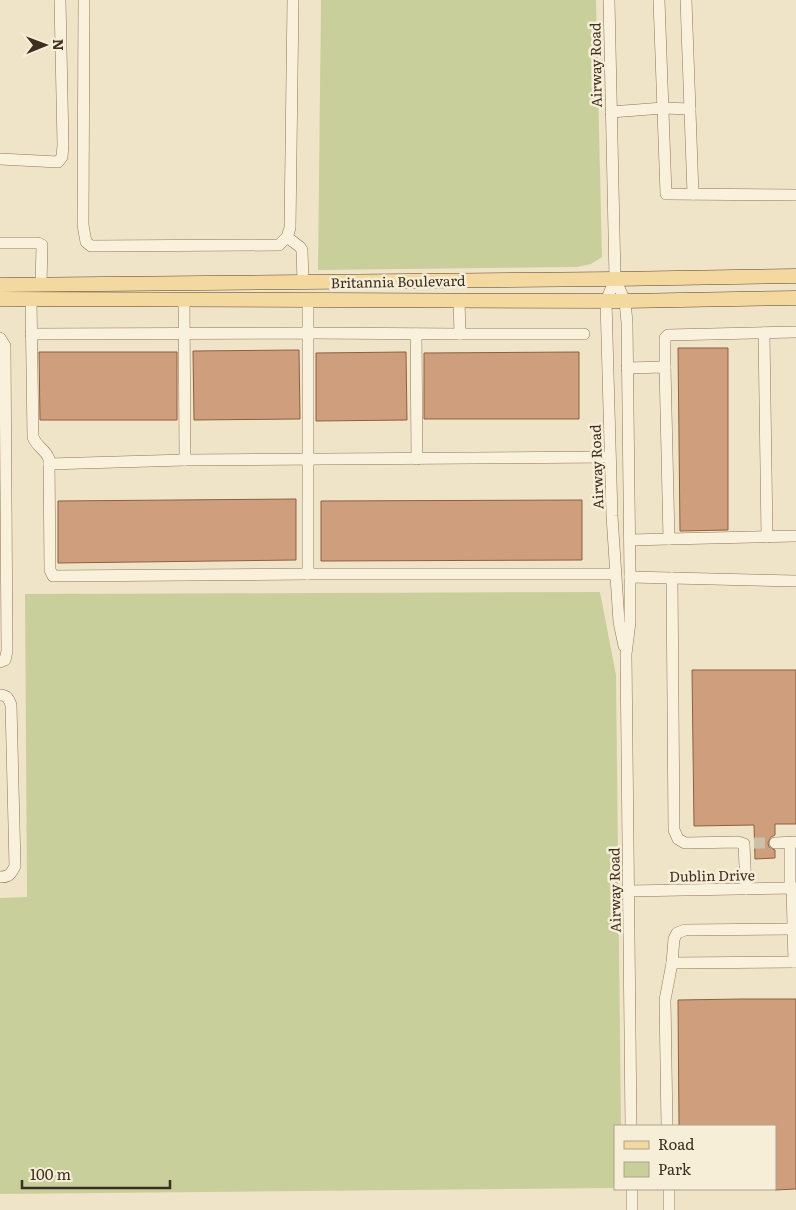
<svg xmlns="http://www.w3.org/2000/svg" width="796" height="1210" viewBox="0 0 796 1210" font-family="Literata,serif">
  <rect width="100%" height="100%" fill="#f0e4c8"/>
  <g fill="#c9cf9b">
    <polygon points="321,0 596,0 602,257 591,264 577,267 318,270"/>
    <polygon points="600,592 616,675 621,1126 615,1126 615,1188 0,1194 0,898 27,897 25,594"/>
  </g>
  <g fill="#cf9f7d" stroke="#8d5f41">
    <polygon points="678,348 728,348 728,530 680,531"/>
    <polygon points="299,350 300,419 194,420 193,351"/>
    <polygon points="39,352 177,352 177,420 40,420"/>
    <polygon points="406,352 407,420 316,421 316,353"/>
    <polygon points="579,352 579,419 424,419 424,353"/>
    <polygon points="296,499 296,560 58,563 58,501"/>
    <polygon points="582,500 582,560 321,561 321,501"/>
    <polygon points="692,670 796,670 796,824 775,824 775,835 771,837 768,843 769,847 775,850 775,858 755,859 754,825 694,826"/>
    <polygon points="742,999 796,999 796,1189 775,1190 775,1126 679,1126 678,1000"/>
  </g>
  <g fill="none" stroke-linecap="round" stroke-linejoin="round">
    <polyline stroke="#ccc0a6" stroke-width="11" stroke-dasharray="11 5.5" stroke-linecap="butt" points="754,843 775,843"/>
    <defs>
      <g id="minor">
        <polyline points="84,0 83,225 86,242 91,246 279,245 287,237 290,228 293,0"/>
        <polyline points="609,0 615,279 606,301 612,516 619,622 624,646"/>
        <polyline points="659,0 666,194 796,195"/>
        <polyline points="686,0 693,194"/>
        <polyline points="611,112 663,108 690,109"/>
        <polyline points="0,159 58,162 62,157 63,145 60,0"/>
        <polyline points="287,237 300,247 302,250 303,282"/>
        <polyline points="0,243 38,243 42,245 41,285"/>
        <polyline points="615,279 625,301 627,323 630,577 630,622 626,654 631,1126"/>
        <path d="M31,299L33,437C37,448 45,448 49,459L50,570L53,576L308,574"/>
        <polyline points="184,299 185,460 610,457"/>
        <polyline points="308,299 308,333 460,334"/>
        <polyline points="459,300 460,334 584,334"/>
        <polyline points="764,333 767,537"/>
        <polyline points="31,334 308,333 308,574 615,574"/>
        <polyline points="416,334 417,459"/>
        <polyline points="0,338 5,346 7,651 5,660 0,662"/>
        <polyline points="665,367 665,338 668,335 796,332"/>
        <polyline points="627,368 665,367 669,539 630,540"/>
        <polyline points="49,464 185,460"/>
        <polyline points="669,539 796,536"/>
        <polyline points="630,577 796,581"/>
        <polyline points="672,578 674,830 678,839 685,843 738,842 744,844 746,889"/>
        <path d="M0,695C7,695 9,699 11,705L15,866C11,874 9,877 0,877"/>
        <polyline points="775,843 796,842"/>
        <polyline points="790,843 790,888"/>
        <polyline points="792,888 794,962"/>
        <polyline points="629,891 796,888"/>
        <polyline points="672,963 674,939 677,933 685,930 796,929"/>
        <polyline points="667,1126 665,1000 672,963 796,962"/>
        <polyline points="632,1189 632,1210"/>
        <polyline points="669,1189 669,1210"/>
      </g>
      <g id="major">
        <polyline points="0,285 615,279 796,276"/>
        <polyline points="0,299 625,301 796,298"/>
      </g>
    </defs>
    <use href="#minor" stroke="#8d765c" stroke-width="12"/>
    <use href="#major" stroke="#5b4430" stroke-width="15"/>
    <use href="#minor" stroke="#faf1dc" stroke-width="11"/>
    <use href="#major" stroke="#f3d9a0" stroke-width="14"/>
  </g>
  <g text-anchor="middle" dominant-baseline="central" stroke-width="5" stroke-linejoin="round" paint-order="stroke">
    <g font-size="14" fill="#3d2e20" stroke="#f7eed8">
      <text transform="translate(595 65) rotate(-91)">Airway Road</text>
      <text transform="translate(398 281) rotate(-1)">Britannia Boulevard</text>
      <text transform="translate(596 467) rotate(-92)">Airway Road</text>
      <text transform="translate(712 875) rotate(-1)">Dublin Drive</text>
      <text transform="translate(614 890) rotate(-91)">Airway Road</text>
    </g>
  </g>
  <rect x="614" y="1125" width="162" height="65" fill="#f7eed8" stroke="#ada18e"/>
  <rect x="624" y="1141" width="25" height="8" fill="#f3d9a0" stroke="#ada18e"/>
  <text x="658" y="1150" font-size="15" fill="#3d2e20">Road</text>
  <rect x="624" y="1162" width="25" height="15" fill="#c9cf9b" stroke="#ada18e"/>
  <text x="658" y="1175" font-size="15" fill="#3d2e20">Park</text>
  <g transform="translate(45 45) rotate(89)" stroke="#f7eed8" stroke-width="4" paint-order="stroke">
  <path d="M0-4L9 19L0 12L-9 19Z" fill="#3d2e20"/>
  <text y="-8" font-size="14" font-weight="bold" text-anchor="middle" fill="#3d2e20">N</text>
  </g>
  <path d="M22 1180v8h148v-8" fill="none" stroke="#3d2e20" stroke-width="2.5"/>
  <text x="30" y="1180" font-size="15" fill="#3d2e20" stroke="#f7eed8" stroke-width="4" paint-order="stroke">100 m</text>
</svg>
